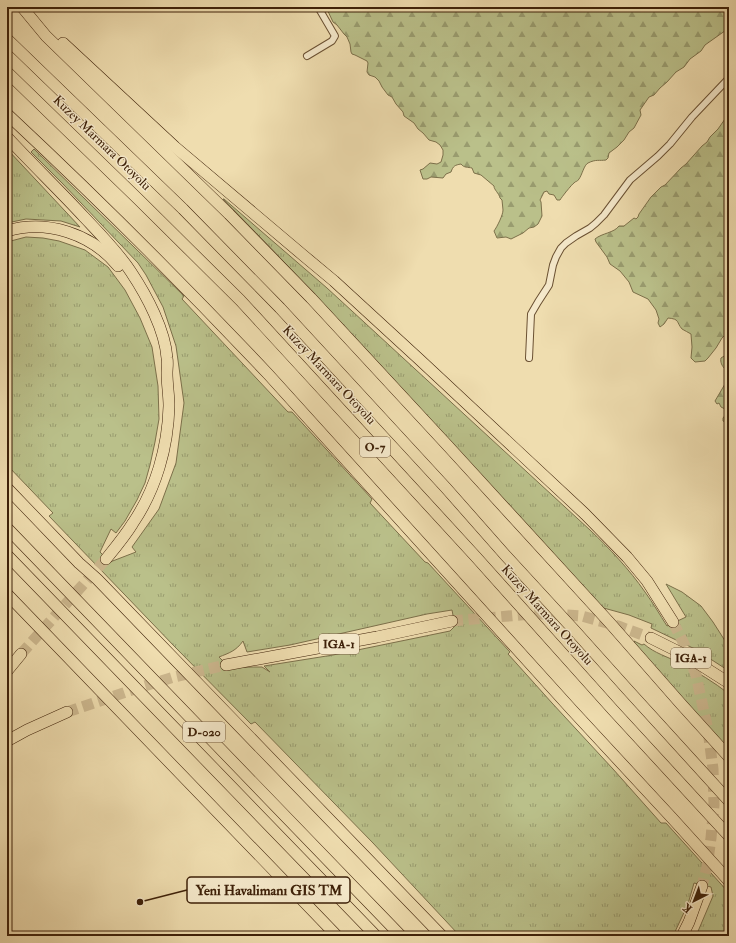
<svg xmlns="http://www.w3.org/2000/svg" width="736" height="943" viewBox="0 0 736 943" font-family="'IM FELL Double Pica',serif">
  <defs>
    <pattern id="grass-tufts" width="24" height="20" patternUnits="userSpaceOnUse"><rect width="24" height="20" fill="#bac08a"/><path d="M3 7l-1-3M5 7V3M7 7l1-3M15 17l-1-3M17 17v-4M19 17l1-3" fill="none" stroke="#999c6f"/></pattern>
    <pattern id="forest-firs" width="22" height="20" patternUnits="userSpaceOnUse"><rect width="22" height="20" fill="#bac08a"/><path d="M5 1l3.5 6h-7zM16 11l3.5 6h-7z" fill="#999c6f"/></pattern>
  </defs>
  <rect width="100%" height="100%" fill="#efddaf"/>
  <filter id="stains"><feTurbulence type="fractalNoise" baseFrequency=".005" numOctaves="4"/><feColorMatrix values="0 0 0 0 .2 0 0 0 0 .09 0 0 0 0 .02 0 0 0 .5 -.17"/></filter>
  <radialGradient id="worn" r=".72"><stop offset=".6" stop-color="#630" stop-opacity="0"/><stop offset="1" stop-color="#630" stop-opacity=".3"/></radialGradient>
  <g fill="url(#grass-tufts)" stroke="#7c704a" fill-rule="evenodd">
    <polygon points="7,149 80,227 61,221 26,219 7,223"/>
    <path d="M34,149L184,296L182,299L288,412H292L372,499L370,503L425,562L428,563L510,652L508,654L552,703L613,769L661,823H666L729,893V936H696L713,896L711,887L694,883L688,904L673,936H455L458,934L373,843L255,722L251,724L175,647L49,516L53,513L7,465V242L26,237L43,238L59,241L85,250L108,267L125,290L140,318L152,347L158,386L159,419L155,442L150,465L145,483L137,500L125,521L116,533L111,529L100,552L110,562L136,552L132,547L159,509L176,463L184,403L176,346L163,307L146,275L138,263L63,184L31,152ZM452,610L455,626L450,631L333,655L264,666L270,672L262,667H252L230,668L219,657C229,653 236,651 243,641L247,652L290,645L427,614Z"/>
    <path d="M223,199H224L327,288L590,530C610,549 629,569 645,592C653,603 660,615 667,626L686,617L666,584L682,592L701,606L713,622L729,647V671L695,649L651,628L652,624L629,615L600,607C476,470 353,331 223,199Z"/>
    <path d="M634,641L642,645L644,644C654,653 668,657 680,663C697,672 714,682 729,694V749L633,644L635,642Z"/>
  </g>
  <g fill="url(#forest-firs)" stroke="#7c704a">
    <path d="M326,7H729V28L705,45L701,51L690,59L684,67L676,72L667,82L660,88L654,95L649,97L640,110L641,115L634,128L629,132L624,140L617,147L609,153L608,158L606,160C599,161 596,159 588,163C584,165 582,175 579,179C576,183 577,180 574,183C572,184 561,198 560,200H557L554,195L549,194L547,191L544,192L540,200L541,202L542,216L538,224L534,227L529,228L523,233L511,239L506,237L497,238L494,231C497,227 503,215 503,210C503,207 502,203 502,200L500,198C499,193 494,190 494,186L481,175L474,173L472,168C468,167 464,168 461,164C455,165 453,166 451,172L446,174L443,178L431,177L427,179H423L420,170L423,169L430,163L437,164L441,162L443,155V150L440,145L436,142L429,140L423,133L418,129L414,123L404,116L403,112L396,104L392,97L388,95L382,87L379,81L375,77L369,75L367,72L368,63L367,61L355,55L352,54L351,52L350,44L347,37L344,34L337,25L333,22Z"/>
    <path d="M729,117V327L727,333L722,338L716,348L708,358L705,361L695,362L691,358L692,347L691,334C688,332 685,331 682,329C676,322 680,319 668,318L664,324L660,327L658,323L659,319L656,310L648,299L633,292L629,282L620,271L610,264L607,257L596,242L595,239C602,233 614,233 619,226H624L634,218L636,219L638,217L639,214L651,197L661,187L665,185L681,168L686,164L702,146L707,142L710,137L718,129L725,119Z"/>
    <path d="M729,353V424L723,421V418L727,413V410L721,407L719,403L717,404L715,401L725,384V369C722,366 720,362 721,358Z"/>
  </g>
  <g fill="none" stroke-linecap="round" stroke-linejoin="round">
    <g stroke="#ccb78e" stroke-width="11" stroke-dasharray="11 5.5" stroke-linecap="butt">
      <polyline points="452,621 531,614 555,614 582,616 618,626 651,638"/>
      <polyline points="673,622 685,646 696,675 708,730 713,769 714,805 711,838 707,867 702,886"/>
      <polyline points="21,654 106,559"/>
      <polyline points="67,712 141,687 174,677 226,665"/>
    </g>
    <defs>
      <g id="street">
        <polyline points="307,56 332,41 335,36 318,7"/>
        <polyline points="529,358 531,314 538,302 549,285 553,265 556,257 561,248 566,243 576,236 590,228 596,223 604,215 630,180 658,156 670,144 692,117 729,78"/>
      </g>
      <g id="highway">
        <polyline points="22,7 46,36 153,140 229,214 311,298 448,446 609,622 681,704 729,757"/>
        <polyline points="7,39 183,209 280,308 446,488 506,556 575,631 627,689 729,801"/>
        <polyline points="63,43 175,147 304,256 334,281 420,360 585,514 627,557 647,581 673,622"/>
        <polyline points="7,72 138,199 240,300 476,557 613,710 729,836"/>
        <path d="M7,114C97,198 184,285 268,374L572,710L672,818L729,881"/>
        <path d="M7,137C32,164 59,190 84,217C101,235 118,252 131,272C147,296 165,330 167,358C168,363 167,368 167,373C167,384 169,395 169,406C168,447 156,489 133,523C125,536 115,548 106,559"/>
        <path d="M7,231C47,219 92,234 118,266"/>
        <polyline points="7,488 79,563 97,579 442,936"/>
        <polyline points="7,528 401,936"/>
        <polyline points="7,555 376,936"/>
        <polyline points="7,594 337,936"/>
        <polyline points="651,638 685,655 729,683"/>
        <polyline points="226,665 377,637 452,621"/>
        <polyline points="7,671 21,654"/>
        <polyline points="7,741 27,730 67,712"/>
        <polyline points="682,936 689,922 702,886"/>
      </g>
    </defs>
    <use href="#street" stroke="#6a5032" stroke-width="8"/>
    <use href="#highway" stroke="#3e2109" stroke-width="12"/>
    <use href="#street" stroke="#f5e9cb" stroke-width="6"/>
    <use href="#highway" stroke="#efddaf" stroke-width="11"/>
  </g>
  <g text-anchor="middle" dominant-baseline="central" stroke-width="3" stroke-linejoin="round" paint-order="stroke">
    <g fill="#f5e9cb" stroke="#755d43" stroke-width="1">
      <rect x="360" y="437" width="30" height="20" rx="3"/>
      <rect x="319" y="634" width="40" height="20" rx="3"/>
      <rect x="671" y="648" width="40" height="20" rx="3"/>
      <rect x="183" y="722" width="42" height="20" rx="3"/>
    </g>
    <g font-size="12" font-weight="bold" fill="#3e2109">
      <text x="375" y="447">O-7</text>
      <text x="339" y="644">IGA-1</text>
      <text x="691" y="658">IGA-1</text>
      <text x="204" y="732">D-020</text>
    </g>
    <g font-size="13" fill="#3e2109" stroke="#f5e9cb">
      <text transform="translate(102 143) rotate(44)">Kuzey Marmara Otoyolu</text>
      <text transform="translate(329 375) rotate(47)">Kuzey Marmara Otoyolu</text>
      <text transform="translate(547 615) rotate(48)">Kuzey Marmara Otoyolu</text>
    </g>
  </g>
  <path fill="none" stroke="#3e2109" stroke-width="1.5" d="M140 902L187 890"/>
  <circle fill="#3e2109" stroke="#f5e9cb" stroke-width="1.5" cx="140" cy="902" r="4"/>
  <rect fill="#f5e9cb" stroke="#3e2109" stroke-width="1.5" x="187" y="877" width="163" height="26" rx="4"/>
  <g font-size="14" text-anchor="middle" font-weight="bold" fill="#3e2109">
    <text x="269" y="895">Yeni Havalimanı GIS TM</text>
  </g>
  <rect width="736" height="943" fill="none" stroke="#efddaf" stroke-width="24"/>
  <rect x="8" y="8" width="720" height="927" fill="none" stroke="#3e2109" stroke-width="2"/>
  <rect x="12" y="12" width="712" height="919" fill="none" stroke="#3e2109"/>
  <g transform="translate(694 901) rotate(222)" stroke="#f5e9cb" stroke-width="3" paint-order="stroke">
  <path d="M0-3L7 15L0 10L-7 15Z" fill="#3e2109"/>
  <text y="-6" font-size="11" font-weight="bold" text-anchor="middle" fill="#3e2109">K</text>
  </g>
  <rect width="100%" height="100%" filter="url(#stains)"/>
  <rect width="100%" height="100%" fill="url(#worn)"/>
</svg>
